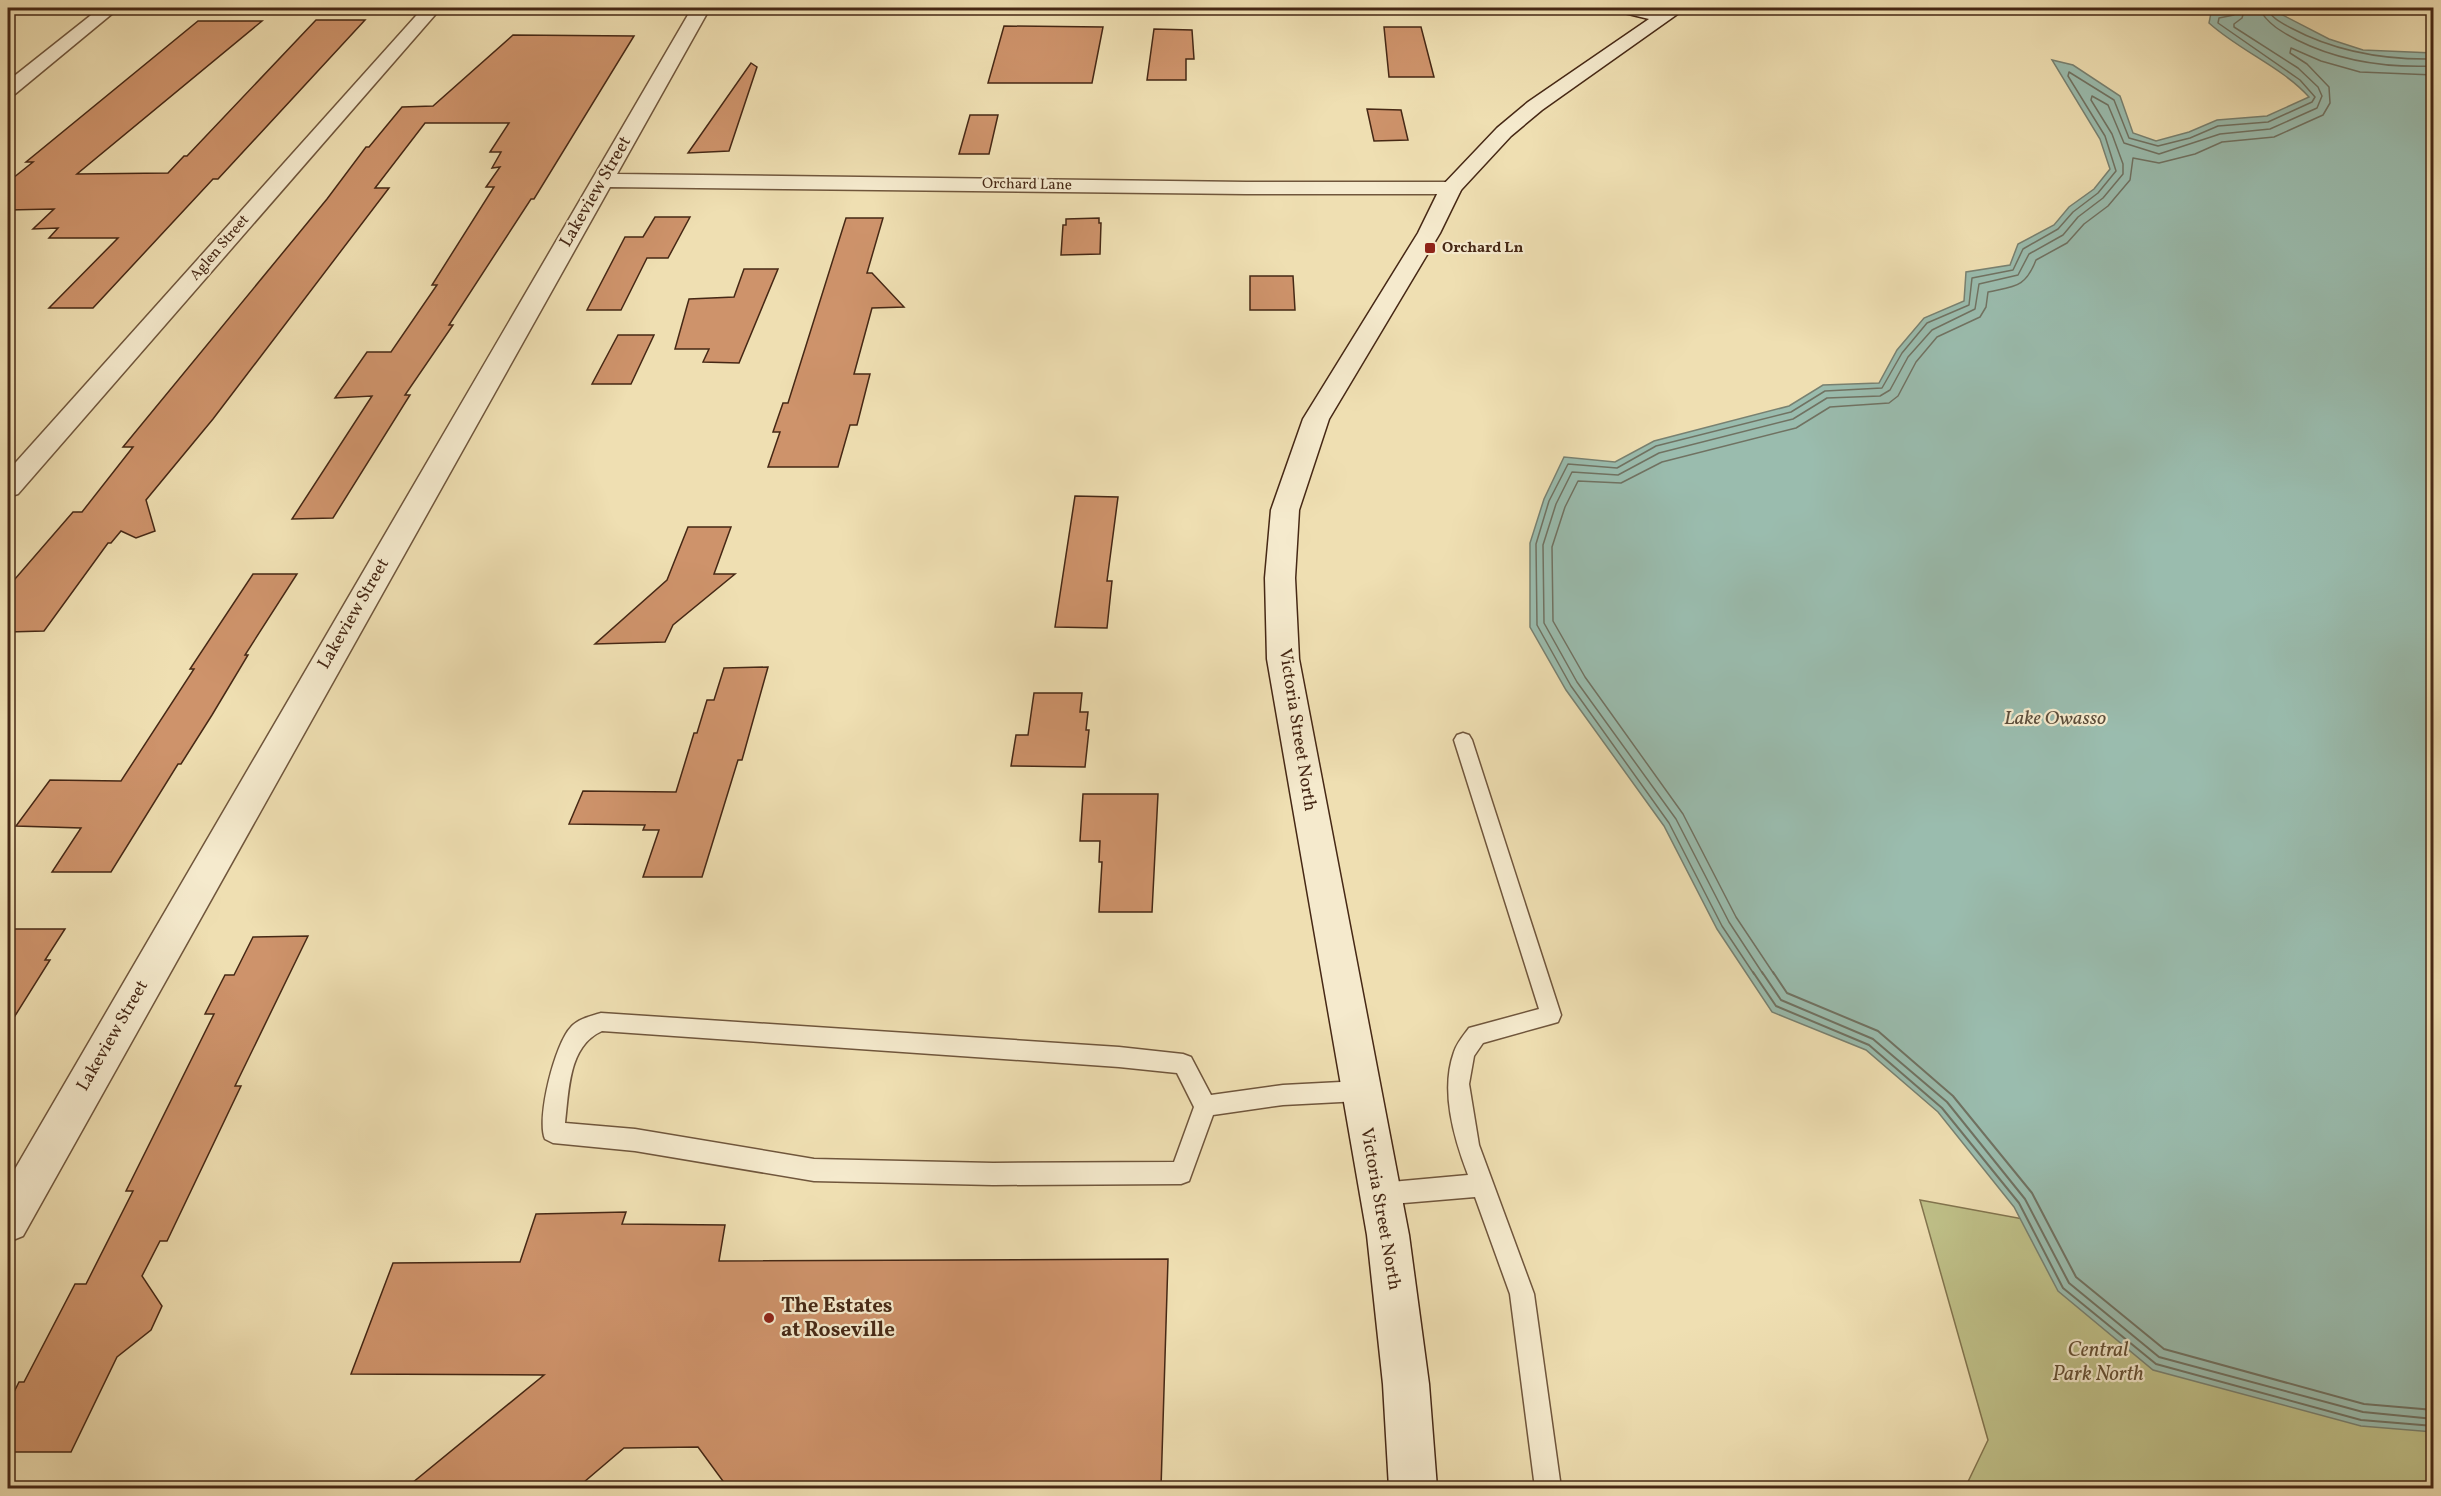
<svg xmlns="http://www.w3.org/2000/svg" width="2441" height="1496" viewBox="0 0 2441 1496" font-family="Vollkorn,serif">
  <rect width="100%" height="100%" fill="#efdfb2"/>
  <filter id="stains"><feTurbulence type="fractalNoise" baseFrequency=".00333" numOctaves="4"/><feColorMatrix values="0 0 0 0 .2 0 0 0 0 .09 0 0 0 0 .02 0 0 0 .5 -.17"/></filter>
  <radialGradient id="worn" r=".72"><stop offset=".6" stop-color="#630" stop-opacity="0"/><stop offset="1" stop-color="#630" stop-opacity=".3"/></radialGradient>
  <polygon fill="#bfc088" stroke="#82744e" stroke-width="1.5" points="1920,1200 2433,1295 2433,1488 1965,1488 1988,1440"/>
  <path fill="#9abcae" stroke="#788171" stroke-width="1.5" d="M2246,8L2273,10L2329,39L2363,50L2433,53V1432L2361,1426L2153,1370L2058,1291L2014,1207L1938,1112L1866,1050L1772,1012L1717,929L1664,826L1566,690L1530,627V543L1544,499L1564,457L1615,462L1654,441L1789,406L1823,385L1879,383L1897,350L1924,318L1964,301L1966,272L2010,265L2018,244L2054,225L2069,207L2094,189L2110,169L2100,139L2052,60L2073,65L2120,96L2133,133L2156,141L2189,132L2217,120L2267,116L2309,97C2282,67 2240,51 2209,23L2211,13Z"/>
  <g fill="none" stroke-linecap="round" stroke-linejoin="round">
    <g stroke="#707262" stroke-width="1.5">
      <path d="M2259,8C2267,24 2282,32 2297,40C2341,62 2386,68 2434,66"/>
      <path d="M2267,8C2271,18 2282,23 2291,28C2336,52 2383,60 2434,59"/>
      <polyline points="1754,974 1722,926 1669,823 1571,686 1537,625 1536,544 1549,501 1568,464 1617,468 1656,446 1791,412 1825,391 1882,388 1902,353 1927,323 1969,305 1972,278 2013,270 2023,249 2058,229 2073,212 2098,193 2116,171 2105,136 2068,76 2069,72 2114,100 2129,138 2158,146 2190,138 2218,126 2268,122 2312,102 2315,97 2300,80 2218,23 2219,18 2234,15 2237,8"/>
      <polyline points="1763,974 1729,922 1676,819 1577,682 1544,623 1543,545 1556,504 1572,472 1618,475 1659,453 1793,419 1827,398 1880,396 1890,390 1908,357 1932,330 1975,309 1979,284 2018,275 2029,254 2063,235 2078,217 2103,198 2123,174 2123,164 2112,134 2091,100 2092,96 2108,105 2124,143 2159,154 2220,134 2270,129 2317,108 2322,96 2318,87 2298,68 2234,27 2234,24 2242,18 2245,8"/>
      <path d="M1774,974L1736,917L1683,814L1585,677L1553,621L1552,547L1565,507L1578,481L1621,483L1662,462L1796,428L1830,407L1889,403L1898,396L1916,362L1937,337L1980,317L1986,307L1988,292C2015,286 2025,288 2036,260L2067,243L2084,224L2108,206L2130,180L2133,158L2159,163L2195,154L2222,142L2274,137L2323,115L2330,103L2329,87L2307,64L2290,53L2291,48L2321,61L2360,72L2434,75"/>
    </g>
    <g stroke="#707262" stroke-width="2">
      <polyline points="1753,972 1776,1006 1869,1045 1942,1108 2019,1203 2063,1288 2156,1364 2361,1420 2434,1426"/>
      <polyline points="1762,972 1781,1000 1873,1039 1947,1102 2025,1199 2069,1283 2159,1357 2363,1412 2434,1419"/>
      <polyline points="1773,972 1787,993 1878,1031 1953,1096 2032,1193 2076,1277 2164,1349 2364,1404 2434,1410"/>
    </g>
  </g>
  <g fill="#ce936b" stroke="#462815" stroke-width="1.5">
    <polygon points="316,20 365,20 218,179 213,179 93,308 49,308 118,238 49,238 58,228 33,229 54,209 8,210 8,182 33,162 26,162 198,21 262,21 77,174 168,173 184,156 187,156"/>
    <polygon points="1004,26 1103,27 1092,83 988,83"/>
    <polygon points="1384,27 1421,27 1434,77 1389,77"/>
    <polygon points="1154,29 1192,30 1194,59 1186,59 1186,80 1147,80"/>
    <polygon points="513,35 634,36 534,199 531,199 449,325 453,325 405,395 410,395 333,518 292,519 372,396 335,398 367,352 391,352 437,285 432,285 494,187 486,187 500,167 492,168 501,152 490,152 509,123 425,123 375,188 389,188 213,419 146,500 155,531 136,538 121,531 111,543 108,543 44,631 8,632 8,587 73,512 82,512 133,447 123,447 327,199 366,147 369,147 402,107 433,106"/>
    <polygon points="751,63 757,67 729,151 688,153"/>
    <polygon points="1367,109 1401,110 1408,140 1374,141"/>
    <polygon points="970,115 998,115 989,154 959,154"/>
    <polygon points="655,217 690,217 668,258 647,258 621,310 587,310 625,237 643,237"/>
    <polygon points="846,218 883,218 867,273 872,273 904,307 872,308 854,374 870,374 857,425 850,425 838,467 768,467 780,432 773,432 783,403 788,403"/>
    <polygon points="1099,218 1099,223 1101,223 1100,254 1061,255 1063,225 1066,225 1066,219"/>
    <polygon points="744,269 778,269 739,363 703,362 709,349 675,349 689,299 734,297"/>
    <polygon points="1250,276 1293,276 1295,310 1250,310"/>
    <polygon points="618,335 654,335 631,384 592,384"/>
    <polygon points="1075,496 1118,497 1107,581 1112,581 1107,628 1055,627"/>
    <polygon points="688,527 731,527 714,574 735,574 673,625 665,642 595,644 667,580"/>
    <polygon points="253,574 297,574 245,655 248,655 212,715 181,764 178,764 111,872 52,872 81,828 16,826 50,780 121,781 194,669 190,669"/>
    <polygon points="768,667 742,760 738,760 702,877 643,877 659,830 643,830 645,825 569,824 583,791 676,792 694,733 697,733 707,700 714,700 724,668"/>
    <polygon points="1034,693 1082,693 1080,712 1088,712 1086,730 1089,730 1085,767 1011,766 1016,735 1028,735"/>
    <polygon points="1083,794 1158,794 1152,912 1099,912 1102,862 1099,862 1100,841 1080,841"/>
    <polygon points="8,929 65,929 45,960 50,960 8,1027"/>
    <polygon points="308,936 235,1086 241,1086 167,1241 160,1241 142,1276 162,1306 151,1330 117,1357 71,1452 8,1452 8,1404 19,1382 24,1382 75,1284 86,1284 133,1191 126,1191 214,1014 205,1014 225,975 234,975 253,937"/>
    <polygon points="626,1212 622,1224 725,1225 719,1261 1168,1259 1161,1488 728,1488 698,1447 624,1448 577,1488 406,1488 544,1375 351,1374 393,1263 520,1262 536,1214"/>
  </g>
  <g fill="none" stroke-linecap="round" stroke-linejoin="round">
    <defs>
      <g id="lane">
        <path d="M1463,733L1469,735L1472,740L1561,1015L1558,1022L1551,1024L1483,1043L1474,1056L1469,1084L1479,1145L1534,1294L1561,1488H1535L1510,1294L1475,1197L1380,1205L1372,1202L1369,1194L1372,1186L1380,1183L1468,1175C1454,1138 1440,1091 1454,1052C1457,1043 1463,1036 1469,1028L1539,1009L1454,740L1457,735Z"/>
        <path d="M601,1013L1119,1047L1183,1054L1191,1057L1211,1095L1283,1085L1360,1081L1368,1084L1371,1091L1368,1098L1360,1101L1283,1105L1213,1115L1189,1181L1181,1184L993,1185L814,1181L635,1151L553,1143L545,1139C536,1119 555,1043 571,1027C578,1019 591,1016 601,1013ZM602,1031L1119,1067L1177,1073L1194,1107L1174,1162L993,1163L814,1159L635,1129L565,1123C569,1091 568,1046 602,1031Z"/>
      </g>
      <g id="street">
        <polygon points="100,8 119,8 15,94 8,96 8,81"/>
        <polygon points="423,8 441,8 18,494 8,497 8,471"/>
        <polygon points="692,8 710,8 617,174 1246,182 1451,182 1459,183 1462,188 1459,193 1451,194 1246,194 610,187 23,1236 8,1242 8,1181"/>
      </g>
      <polygon id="secondary" points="1617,8 1646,8 1660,11 1666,8 1686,8 1542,110 1511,136 1461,190 1440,233 1329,419 1299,510 1295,578 1299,659 1409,1235 1429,1384 1437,1488 1389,1488 1383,1384 1367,1235 1267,659 1265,578 1271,510 1303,419 1418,233 1440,188 1497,128 1528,102 1649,19 1620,12"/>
    </defs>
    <use href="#lane" stroke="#70563c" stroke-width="3"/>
    <use href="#street" stroke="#70563c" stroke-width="3"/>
    <use href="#secondary" stroke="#462815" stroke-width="3"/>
    <use href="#lane" fill="#f5eacd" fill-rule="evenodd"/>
    <use href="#street" fill="#f5eacd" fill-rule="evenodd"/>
    <use href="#secondary" fill="#f5eacd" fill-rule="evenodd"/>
  </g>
  <g fill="#8f2418" stroke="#f5eacd" stroke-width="2">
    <rect x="1424" y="242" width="12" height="12" rx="3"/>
    <circle cx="769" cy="1318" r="6"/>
  </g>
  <g text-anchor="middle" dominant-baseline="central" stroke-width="4.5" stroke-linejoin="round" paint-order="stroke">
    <g font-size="15" fill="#462815" stroke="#f5eacd">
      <text transform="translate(1027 185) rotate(1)">Orchard Lane</text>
      <text transform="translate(220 248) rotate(-49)">Aglen Street</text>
    </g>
    <g font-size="15" font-weight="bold" fill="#462815" stroke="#f5eacd" text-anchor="start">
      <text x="1442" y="248">Orchard Ln</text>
    </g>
    <g font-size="18" fill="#462815" stroke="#f5eacd">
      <text transform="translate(596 192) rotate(-60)">Lakeview Street</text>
      <text transform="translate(354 614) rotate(-60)">Lakeview Street</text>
      <text transform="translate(1297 730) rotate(81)">Victoria Street North</text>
      <text transform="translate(113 1036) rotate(-60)">Lakeview Street</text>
      <text transform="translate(1380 1209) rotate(80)">Victoria Street North</text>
    </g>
    <g font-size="20" font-style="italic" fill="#5b4d3b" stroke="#f5eacd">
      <text x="2055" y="719">Lake Owasso</text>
    </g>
    <g font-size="21" font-weight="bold" fill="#462815" stroke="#f5eacd" text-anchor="start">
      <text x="781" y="1306">The Estates<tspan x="781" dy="24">at Roseville</tspan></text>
    </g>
    <g font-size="21" font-style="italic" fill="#644e32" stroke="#f5eacd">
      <text x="2098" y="1350">Central<tspan x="2098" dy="24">Park North</tspan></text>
    </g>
  </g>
  <rect width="2441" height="1496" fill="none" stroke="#efdfb2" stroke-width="30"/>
  <rect x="9" y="9" width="2423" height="1478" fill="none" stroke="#462815" stroke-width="3"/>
  <rect x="15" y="15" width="2411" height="1466" fill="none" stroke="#462815" stroke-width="1.5"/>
  <rect width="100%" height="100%" filter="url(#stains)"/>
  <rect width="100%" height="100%" fill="url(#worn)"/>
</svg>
